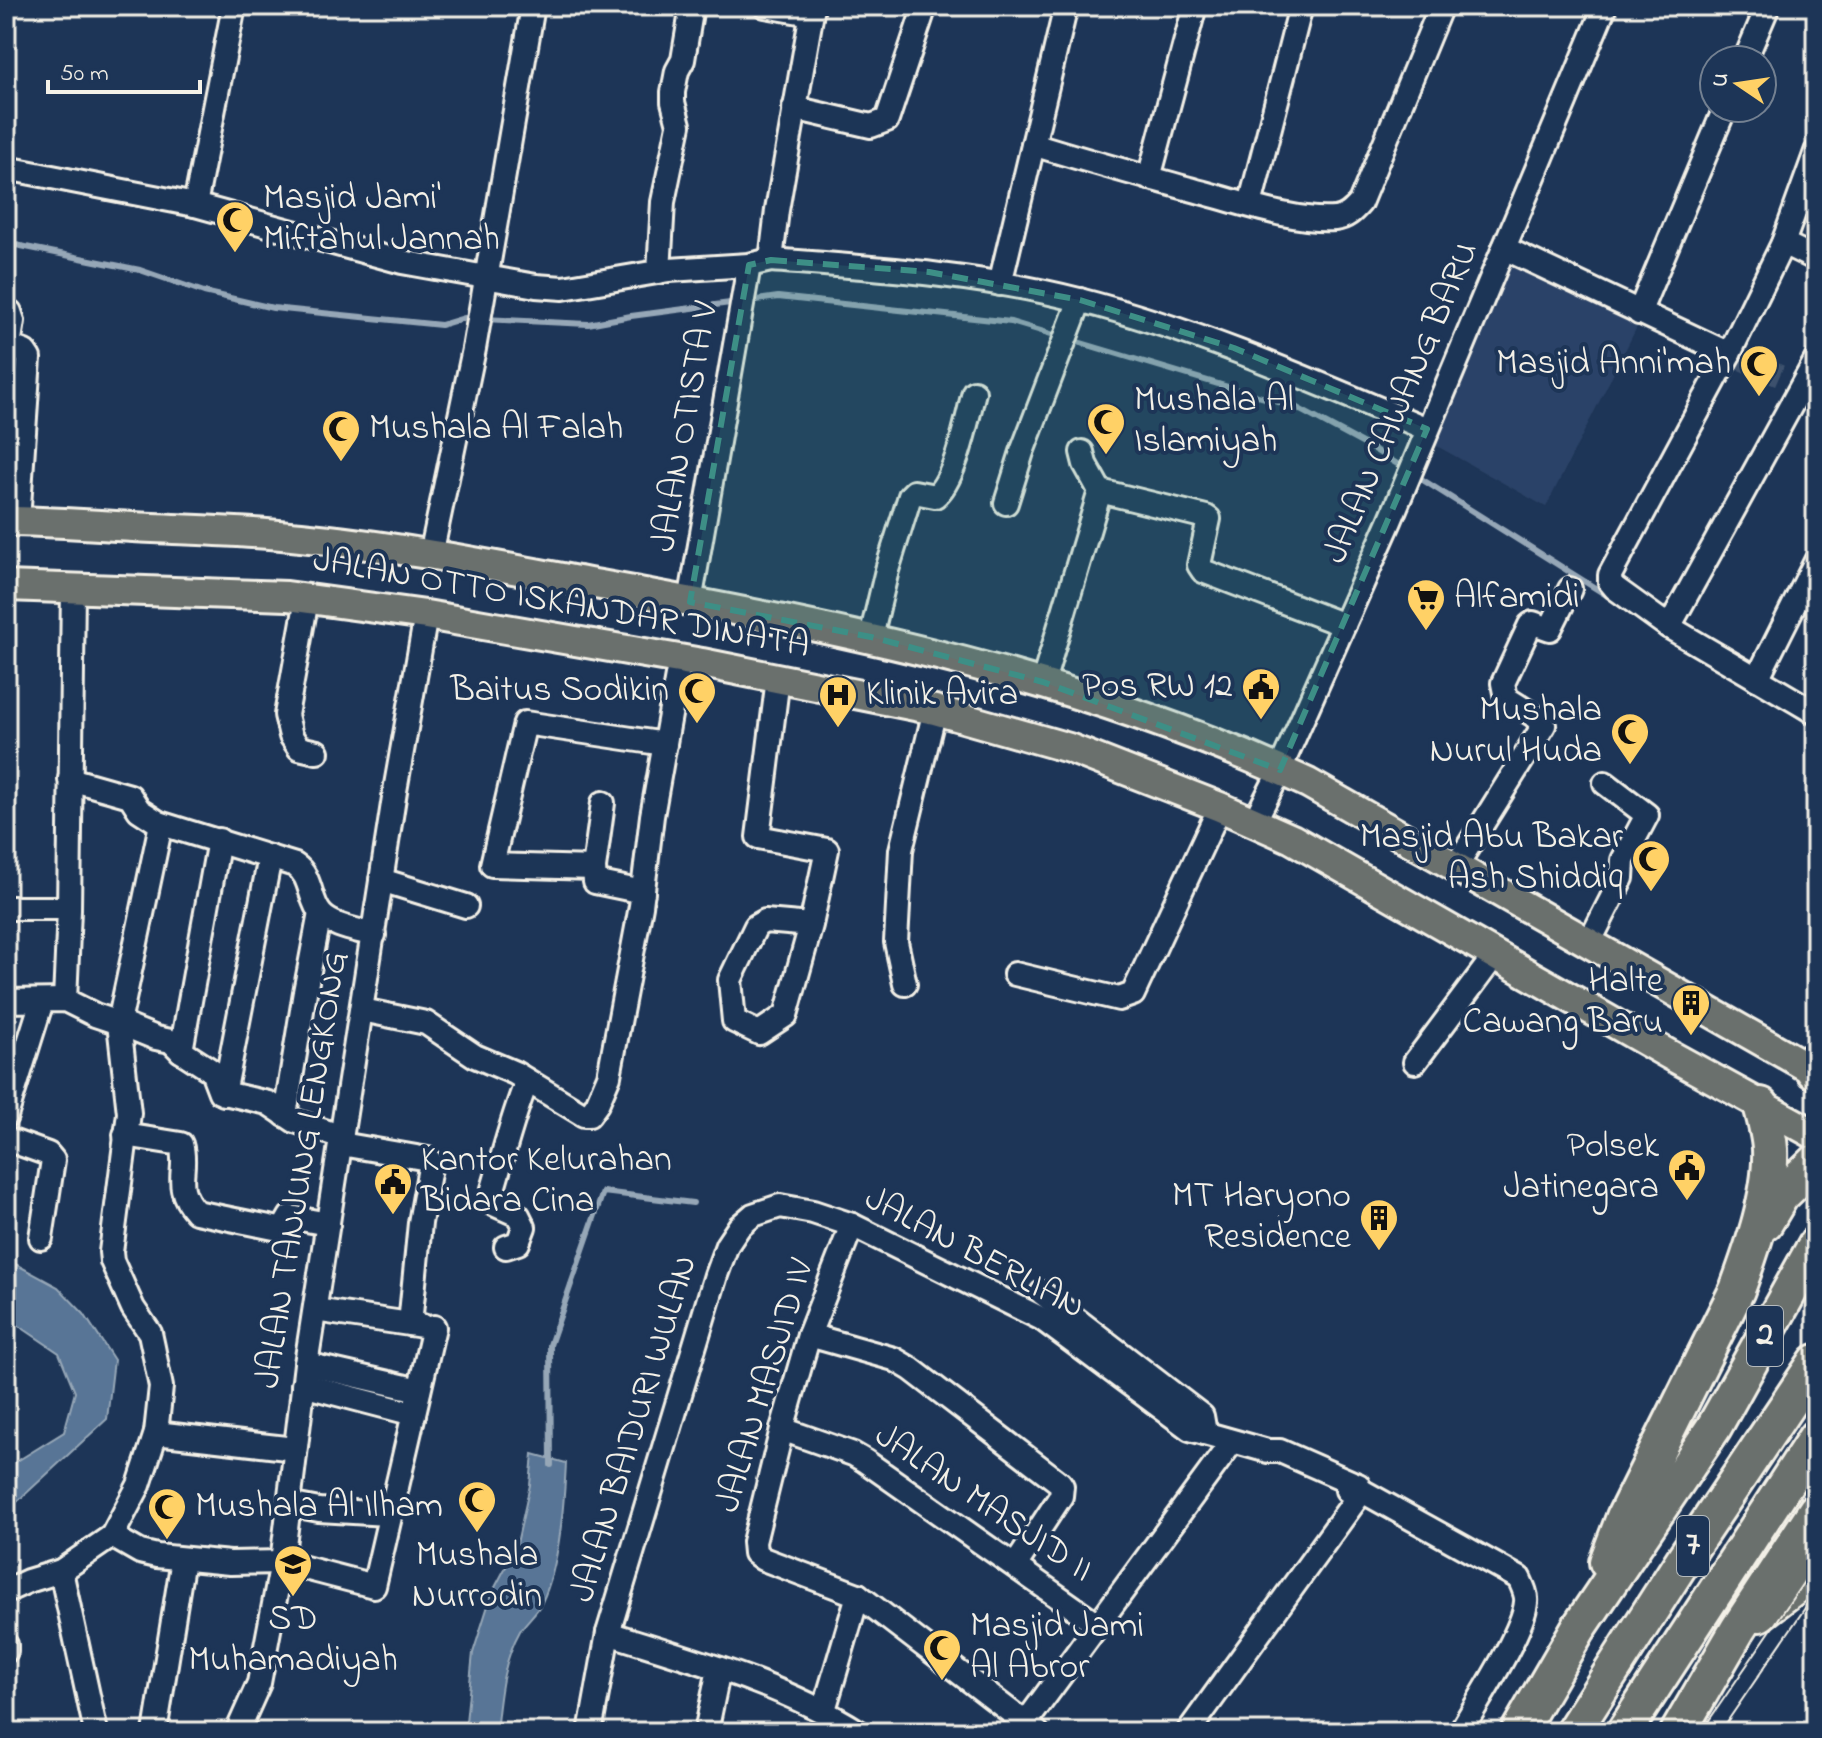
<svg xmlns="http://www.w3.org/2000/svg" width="1822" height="1738" viewBox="0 0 1822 1738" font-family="'Indie Flower',sans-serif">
  <rect width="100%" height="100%" fill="#1d3557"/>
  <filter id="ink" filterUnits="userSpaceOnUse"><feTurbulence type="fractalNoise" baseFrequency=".0125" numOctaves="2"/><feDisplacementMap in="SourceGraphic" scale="16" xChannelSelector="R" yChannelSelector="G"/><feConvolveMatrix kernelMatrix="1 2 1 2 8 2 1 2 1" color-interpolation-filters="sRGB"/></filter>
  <g filter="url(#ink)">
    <polygon fill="#2c4367" points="1508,252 1641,319 1546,507 1428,441"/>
    <g fill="#587596" stroke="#96a7b7" stroke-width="2">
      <polygon points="6,1259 58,1287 84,1314 114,1360 107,1419 6,1512 6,1468 64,1432 75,1392 59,1353 6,1317"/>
      <path d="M533,1454L566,1463C564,1503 560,1565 542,1602C537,1613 526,1621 520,1631C502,1663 500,1697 496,1732H465L473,1653L492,1593L516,1548L530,1485Z"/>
    </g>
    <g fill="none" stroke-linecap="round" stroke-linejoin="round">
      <g stroke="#96a7b7" stroke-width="6">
        <polyline points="6,243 140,270 204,292 273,308 441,325 464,318 588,324 631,316 738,302"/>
        <polyline points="749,301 778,297 1011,322 1295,407 1375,450 1611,598"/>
        <polyline points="1793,712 1816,727"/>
        <polyline points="551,1465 550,1345 603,1192 693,1203"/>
      </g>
      <polyline stroke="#3d516d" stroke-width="22" stroke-dasharray="22 11" stroke-linecap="butt" points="1729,354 1803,386"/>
      <defs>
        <g id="minor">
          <polyline points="765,6 811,14"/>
          <polyline points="1745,60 1768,6"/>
          <polyline points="794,108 871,126 887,120 925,6"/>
          <path d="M1033,144C1093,163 1154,179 1215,196C1251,206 1299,222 1335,219C1346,218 1353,211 1360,203L1441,6"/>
          <polyline points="1816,152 1783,243 1729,354 1610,575 1610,582 1615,588 1669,627 1816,713"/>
          <path d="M6,168L195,205L402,262L536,286L563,288L669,270L749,265L771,260C875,268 978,274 1079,300C1200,331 1313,381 1427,429"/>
          <polyline points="1149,178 1195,6"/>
          <polyline points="195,205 234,6"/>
          <polyline points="1250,205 1301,6"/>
          <polyline points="1783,243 1816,259"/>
          <polyline points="1504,248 1729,354"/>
          <polyline points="771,260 777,210 813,6"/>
          <polyline points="659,272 663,202 679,125 673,102 673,92 677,71 683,60 692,6"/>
          <polyline points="1000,284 1066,6"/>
          <polyline points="6,311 10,312 13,321 9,346 25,352 29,358 18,521"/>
          <polyline points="1639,313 1725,108"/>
          <polyline points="1100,491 1206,517 1209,519 1199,565 1203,571 1344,625"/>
          <polyline points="1006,503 1022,452 1080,300"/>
          <polyline points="431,555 474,349 533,6"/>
          <polyline points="307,599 286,715 291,736 299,748 317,752"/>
          <polyline points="690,602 749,265"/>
          <polyline points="1669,627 1816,360"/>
          <path d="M871,637L887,570L910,496L914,492L935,496C956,480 967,418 974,392"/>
          <polyline points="778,678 758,837 827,850 811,925 786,1015 759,1033 734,1021 730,980 756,926 765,921 811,925"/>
          <polyline points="1757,679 1816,561"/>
          <polyline points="1043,682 1100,491 1085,464 1082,452"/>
          <path d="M70,779L130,796L139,810L159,823L295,865C312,876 309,900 321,914C333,927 358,930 374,935"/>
          <polyline points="1254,822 1273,785 1390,521 1605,6"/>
          <polyline points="161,824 119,1023 156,1038 171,1041 181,1051 212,1071 220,1092 268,1103 295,1121 342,1137"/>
          <polyline points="1456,866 1544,725 1541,720 1506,698 1503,683 1530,625 1533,623 1550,629 1570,589"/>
          <polyline points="594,868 603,803"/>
          <polyline points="381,880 466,906"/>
          <polyline points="643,892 595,882 594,868 492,865 525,723 665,744"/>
          <polyline points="6,908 68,908"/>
          <polyline points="1589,943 1622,878 1623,860 1647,815 1605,783"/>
          <polyline points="1015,974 1119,999 1133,994 1220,807"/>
          <polyline points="905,984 896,942 901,850 935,710"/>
          <polyline points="65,1000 69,910 73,589"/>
          <polyline points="6,1001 65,1000 95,1015 119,1023 129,1113 111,1252 112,1261 133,1308 150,1333 153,1347 161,1387 156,1433 139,1485 112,1536 61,1571 28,1581 6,1591"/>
          <polyline points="362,1010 426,1023 475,1056 515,1073 584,1115 589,1115 597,1104 609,1076 641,906 652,816 680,659"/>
          <polyline points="181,1051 219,840"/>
          <polyline points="1415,1062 1495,955"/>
          <polyline points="224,1094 270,857"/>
          <polyline points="285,1115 305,992 320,913"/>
          <polyline points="6,1116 42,1001"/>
          <path d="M125,1135L181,1144C189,1170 171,1185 196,1212L279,1229H283L290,1217L328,1224"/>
          <polyline points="6,1139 48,1154 53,1160 41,1238"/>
          <polyline points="341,1144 428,1159 431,1162 420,1223 410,1324"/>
          <polyline points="852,1225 809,1335 782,1429 754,1542 755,1553 763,1559 858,1595 1037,1732"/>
          <path d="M506,1247L518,1243L524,1227L518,1215L489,1202C502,1161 511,1120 527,1081"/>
          <polyline points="1042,1293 1202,1416 1205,1433"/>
          <polyline points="315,1310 423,1326"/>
          <polyline points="809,1335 894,1359 911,1369 1060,1483 1062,1486 1061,1496 1015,1566"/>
          <polyline points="306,1364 419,1390"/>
          <polyline points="303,1385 414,1414"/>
          <polyline points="782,1429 853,1454 865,1461 1097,1624"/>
          <polyline points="156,1433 295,1449"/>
          <path d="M1347,1490L1362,1491L1519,1578C1522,1585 1527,1594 1526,1602C1524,1631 1476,1704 1460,1732"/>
          <polyline points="288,1504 319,1510 387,1514 390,1512"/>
          <polyline points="112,1536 140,1552 157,1556 230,1563 282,1562 374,1586 434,1327"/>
          <polyline points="61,1571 96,1732"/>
          <path d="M608,1633C693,1660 783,1684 859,1732"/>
          <polyline points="6,1645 6,1651"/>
          <polyline points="824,1710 858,1595"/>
          <polyline points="155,1732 183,1559"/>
          <polyline points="237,1732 259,1683 282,1562 306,1364 395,791 426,615"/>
          <polyline points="590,1732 608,1633 716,1275 727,1245 739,1227 753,1215 780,1206 813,1212 852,1225 1042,1319 1190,1429 1268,1451 1280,1451 1353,1483 1358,1485 1359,1490"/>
          <polyline points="706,1732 719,1669"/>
          <polyline points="1019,1732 1232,1442"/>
          <polyline points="1188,1732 1362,1491"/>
        </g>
        <g id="major">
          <path d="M6,521C48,521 91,525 133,527C189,530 245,531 301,537C403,547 505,568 606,586C846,629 1085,679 1308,783L1816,1072"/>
          <polyline points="6,586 287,596 426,615 702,663 935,710 1069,748 1220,807 1292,839 1670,1055 1816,1135"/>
        </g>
        <g id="highway">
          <polyline points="1814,1071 1816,1071"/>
          <polyline points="1765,1223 1781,1196 1816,1162"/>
          <path d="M1607,1562L1624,1517L1737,1290C1752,1249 1772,1193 1770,1149C1769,1134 1765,1120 1761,1105"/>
          <polyline points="1759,1614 1816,1570"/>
          <polyline points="1518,1732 1578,1629 1714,1427 1816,1244"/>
          <polyline points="1573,1732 1685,1557 1816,1362"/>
          <polyline points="1624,1732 1816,1437"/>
          <polyline points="1678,1732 1738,1629 1816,1510"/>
        </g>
      </defs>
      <use href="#minor" stroke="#f4f1e8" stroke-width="28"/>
      <use href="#major" stroke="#f4f1e8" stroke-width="34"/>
      <use href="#highway" stroke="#f4f1e8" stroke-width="40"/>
      <use href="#minor" stroke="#1d3557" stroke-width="22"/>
      <use href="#major" stroke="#6b706d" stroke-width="28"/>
      <use href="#highway" stroke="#6b706d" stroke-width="34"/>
      <g stroke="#f4f1e8" stroke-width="2">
        <polyline points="1701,1732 1816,1564"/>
        <polyline points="1720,1732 1816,1592"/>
      </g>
    </g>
  </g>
  <path fill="#3d8f86" fill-opacity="0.2" stroke="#3d8f86" stroke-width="6" stroke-dasharray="16 10" stroke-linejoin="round" d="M771,260L929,272L1080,300L1234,348L1427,429L1280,770L1043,682L871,637L690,602L749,265Z"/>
  <defs>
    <symbol id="mosque-pin" viewBox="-11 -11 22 30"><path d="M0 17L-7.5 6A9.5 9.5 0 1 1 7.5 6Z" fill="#ffd166" stroke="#1d3557"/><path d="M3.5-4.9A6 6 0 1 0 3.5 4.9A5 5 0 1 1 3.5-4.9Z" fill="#111"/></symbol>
    <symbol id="supermarket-pin" viewBox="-11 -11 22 30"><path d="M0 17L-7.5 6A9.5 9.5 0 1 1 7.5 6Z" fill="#ffd166" stroke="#1d3557"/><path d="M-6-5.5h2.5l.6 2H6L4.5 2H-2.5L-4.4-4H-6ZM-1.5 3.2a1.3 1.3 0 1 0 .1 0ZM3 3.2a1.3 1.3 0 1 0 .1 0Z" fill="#111"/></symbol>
    <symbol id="civic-pin" viewBox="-11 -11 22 30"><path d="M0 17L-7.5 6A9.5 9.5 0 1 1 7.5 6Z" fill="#ffd166" stroke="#1d3557"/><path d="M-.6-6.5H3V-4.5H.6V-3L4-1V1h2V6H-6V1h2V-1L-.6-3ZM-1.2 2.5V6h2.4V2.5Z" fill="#111"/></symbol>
    <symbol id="hospital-pin" viewBox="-11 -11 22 30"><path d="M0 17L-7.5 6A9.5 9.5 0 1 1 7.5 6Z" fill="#ffd166" stroke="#1d3557"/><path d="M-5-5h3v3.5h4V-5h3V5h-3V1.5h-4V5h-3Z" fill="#111"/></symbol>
    <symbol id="building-pin" viewBox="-11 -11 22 30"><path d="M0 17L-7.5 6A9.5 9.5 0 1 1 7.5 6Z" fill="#ffd166" stroke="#1d3557"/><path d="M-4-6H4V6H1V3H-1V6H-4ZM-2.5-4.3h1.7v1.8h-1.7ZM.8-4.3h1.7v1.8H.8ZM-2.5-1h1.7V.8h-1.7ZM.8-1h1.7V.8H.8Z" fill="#111"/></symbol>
    <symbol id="school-pin" viewBox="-11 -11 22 30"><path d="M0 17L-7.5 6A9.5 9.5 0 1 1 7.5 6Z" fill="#ffd166" stroke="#1d3557"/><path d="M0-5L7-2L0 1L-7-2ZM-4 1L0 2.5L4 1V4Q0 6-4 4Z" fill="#111"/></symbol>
  </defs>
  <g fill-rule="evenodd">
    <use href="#mosque-pin" x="213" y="198" width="44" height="60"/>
    <use href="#mosque-pin" x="1737" y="342" width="44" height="60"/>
    <use href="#mosque-pin" x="1084" y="400" width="44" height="60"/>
    <use href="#mosque-pin" x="319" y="407" width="44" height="60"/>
    <use href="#supermarket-pin" x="1404" y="576" width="44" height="60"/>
    <use href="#civic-pin" x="1239" y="665" width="44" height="60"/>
    <use href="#mosque-pin" x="675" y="669" width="44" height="60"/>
    <use href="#hospital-pin" x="816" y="673" width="44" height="60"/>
    <use href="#mosque-pin" x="1608" y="710" width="44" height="60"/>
    <use href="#mosque-pin" x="1629" y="837" width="44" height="60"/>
    <use href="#building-pin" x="1669" y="981" width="44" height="60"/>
    <use href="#civic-pin" x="1665" y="1146" width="44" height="60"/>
    <use href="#civic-pin" x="371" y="1160" width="44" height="60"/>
    <use href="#building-pin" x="1357" y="1196" width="44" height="60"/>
    <use href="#mosque-pin" x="455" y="1478" width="44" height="60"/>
    <use href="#mosque-pin" x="145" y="1485" width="44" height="60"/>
    <use href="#school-pin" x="271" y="1542" width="44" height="60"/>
    <use href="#mosque-pin" x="920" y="1626" width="44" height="60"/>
  </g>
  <g text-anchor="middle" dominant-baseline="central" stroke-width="8" stroke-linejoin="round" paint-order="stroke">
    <g fill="#1d3557" stroke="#b4b9bc" stroke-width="2">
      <rect x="1747" y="1306" width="36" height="60" rx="6"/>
      <rect x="1677" y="1516" width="32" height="60" rx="6"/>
    </g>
    <g font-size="34" font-weight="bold" fill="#f4f1e8">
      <text x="1765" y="1336">2</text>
      <text x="1693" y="1546">7</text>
    </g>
    <g font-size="36" fill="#f4f1e8" stroke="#1d3557" text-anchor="start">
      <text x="263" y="199">Masjid Jami'<tspan x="263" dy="41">Miftahul Jannah</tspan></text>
      <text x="1731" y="364" text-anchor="end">Masjid Anni'mah</text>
      <text x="1134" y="401">Mushala Al<tspan x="1134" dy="41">Islamiyah</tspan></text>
      <text x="369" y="429">Mushala Al Falah</text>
      <text x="1454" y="598">Alfamidi</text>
      <text x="1233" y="687" text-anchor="end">Pos RW 12</text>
      <text x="669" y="691" text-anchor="end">Baitus Sodikin</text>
      <text x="866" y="695">Klinik Avira</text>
      <text x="1602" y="711" text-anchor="end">Mushala<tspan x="1602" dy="41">Nurul Huda</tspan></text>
      <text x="1623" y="838" text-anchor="end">Masjid Abu Bakar<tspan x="1623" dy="41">Ash Shiddiq</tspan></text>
      <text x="1663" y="982" text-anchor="end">Halte<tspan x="1663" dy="41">Cawang Baru</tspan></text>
      <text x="1659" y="1147" text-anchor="end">Polsek<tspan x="1659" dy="41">Jatinegara</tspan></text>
      <text x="421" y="1161">Kantor Kelurahan<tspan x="421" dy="41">Bidara Cina</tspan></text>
      <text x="1351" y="1197" text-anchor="end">MT Haryono<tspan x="1351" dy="41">Residence</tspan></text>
      <text x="195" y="1507">Mushala Al Ilham</text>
      <text x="477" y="1556" text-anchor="middle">Mushala<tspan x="477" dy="41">Nurrodin</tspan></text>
      <text x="293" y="1620" text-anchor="middle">SD<tspan x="293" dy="41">Muhamadiyah</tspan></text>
      <text x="970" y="1627">Masjid Jami<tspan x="970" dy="41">Al Abror</tspan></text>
    </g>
    <g font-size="36" fill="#f4f1e8" stroke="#1d3557">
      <text transform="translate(1402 403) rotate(-67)">JALAN CAWANG BARU</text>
      <text transform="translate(686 427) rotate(-80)">JALAN OTISTA V</text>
      <text transform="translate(561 604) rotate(10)">JALAN OTTO ISKANDAR DINATA</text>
      <text transform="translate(303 1170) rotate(-81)">JALAN TANJUNG LENGKONG</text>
      <text transform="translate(974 1254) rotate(28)">JALAN BERLIAN</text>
      <text transform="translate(766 1386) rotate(-73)">JALAN MASJID IV</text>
      <text transform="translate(635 1429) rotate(-73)">JALAN BAIDURI WULAN</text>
      <text transform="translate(983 1504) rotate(34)">JALAN MASJID II</text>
    </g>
  </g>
  <rect width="1822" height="1738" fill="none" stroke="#1d3557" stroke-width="32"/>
  <rect x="16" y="16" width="1790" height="1706" fill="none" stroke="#f4f1e8" stroke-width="3" filter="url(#ink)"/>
  <g transform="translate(1738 84) rotate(283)"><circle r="38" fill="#1d3557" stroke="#738091" stroke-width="2"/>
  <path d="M0-6L14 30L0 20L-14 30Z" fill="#ffd166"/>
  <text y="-12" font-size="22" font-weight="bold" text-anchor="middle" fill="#f4f1e8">U</text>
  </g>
  <path d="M48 80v12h152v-12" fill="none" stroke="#f4f1e8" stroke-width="4"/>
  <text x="60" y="80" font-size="24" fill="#f4f1e8" stroke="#1d3557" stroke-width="6" paint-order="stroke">50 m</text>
</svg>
